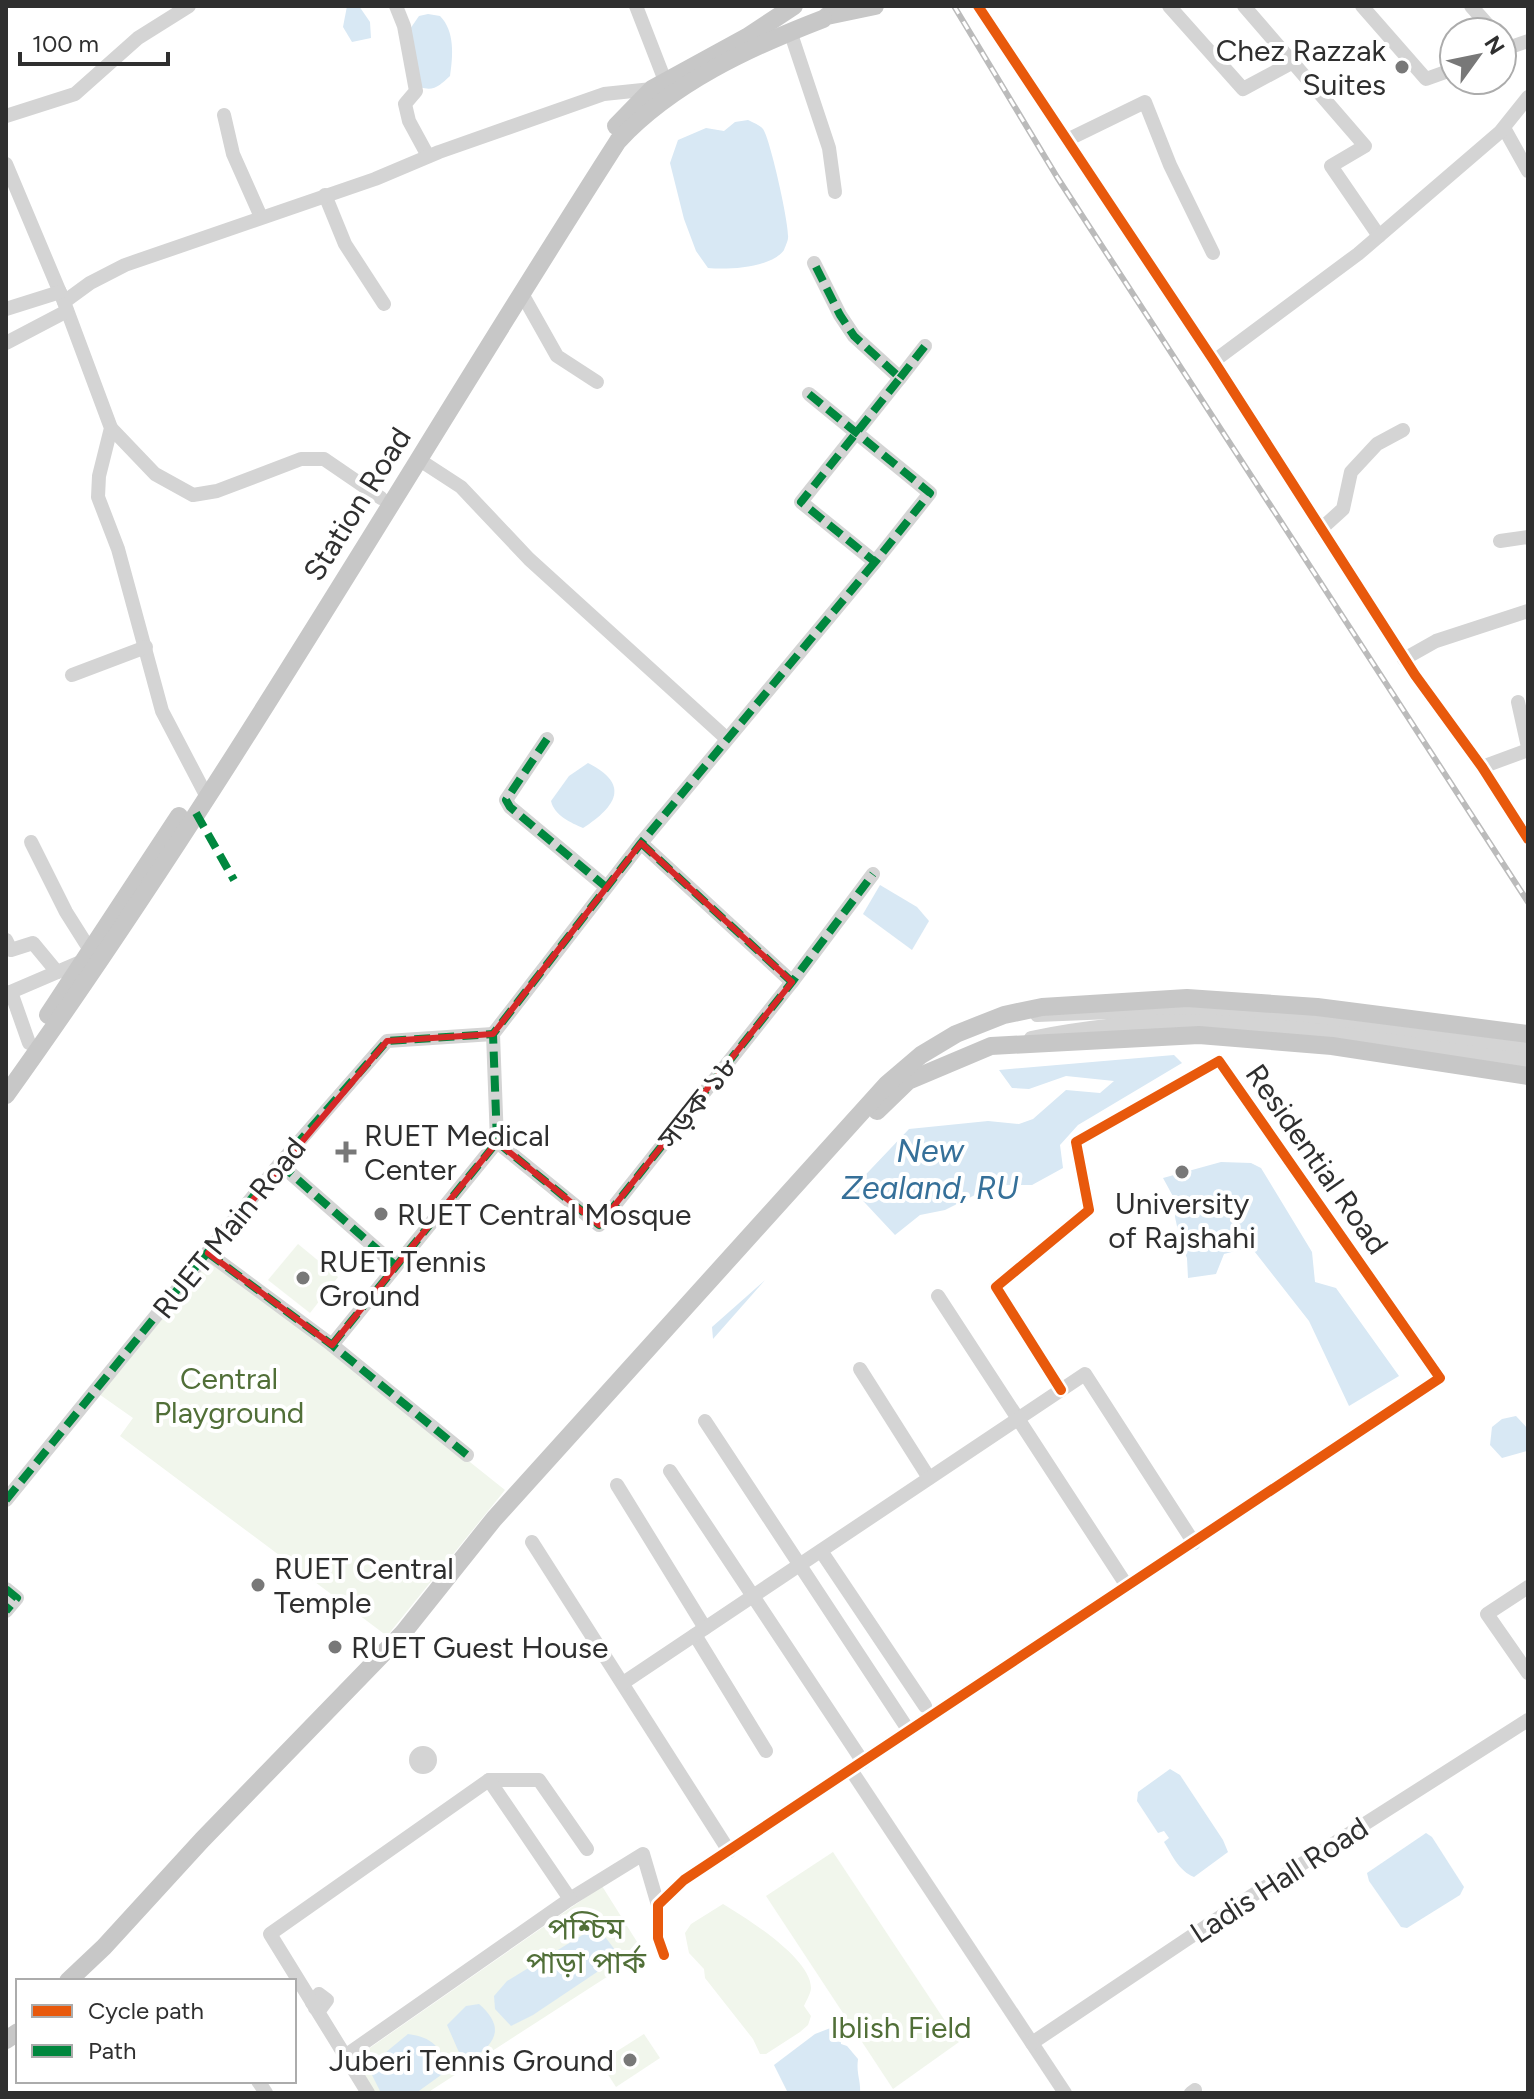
<svg xmlns="http://www.w3.org/2000/svg" width="1534" height="2099" viewBox="0 0 1534 2099" font-family="Figtree,'Noto Sans Bengali',sans-serif">
  <rect width="100%" height="100%" fill="#fff"/>
  <g fill="#f1f6ec">
    <polygon points="298,1244 338,1277 310,1313 268,1280"/>
    <polygon points="208,1253 505,1490 387,1636 120,1436 133,1418 96,1392"/>
    <polygon points="833,1852 959,2042 893,2089 766,1896"/>
    <polygon points="602,1886 644,1953 427,2093 371,2093 351,2061"/>
    <path d="M723,1904C746,1918 811,1958 811,1988C811,1993 806,2001 804,2006L811,2016L808,2025L800,2032L766,2054H760L753,2039L705,1978L704,1969L689,1953L685,1933L691,1924Z"/>
    <polygon points="644,2034 660,2058 616,2087 600,2062"/>
  </g>
  <g fill="#d8e8f4">
    <polygon points="347,6 359,6 370,22 371,38 352,42 343,27"/>
    <path d="M428,14L440,16C455,31 453,56 450,76C440,85 434,92 420,87L410,29L419,16Z"/>
    <path d="M748,120C752,122 760,125 763,129C770,138 790,227 788,238C788,241 785,247 784,250C771,268 728,270 708,268L696,251L684,219L670,163L678,140L706,128L724,131L735,122Z"/>
    <path d="M588,763C630,784 617,806 583,828C571,823 554,815 551,801L569,776Z"/>
    <polygon points="880,885 917,907 929,921 912,950 863,914"/>
    <polygon points="1174,1055 1182,1063 1078,1125 1060,1145 1063,1168 1032,1185 995,1185 945,1210 920,1215 895,1235 852,1189 909,1129 988,1121 1019,1124 1033,1119 1066,1090 1100,1093 1114,1081 1066,1076 1029,1089 1012,1088 999,1070"/>
    <polygon points="1221,1162 1251,1163 1261,1168 1312,1252 1315,1282 1336,1288 1399,1376 1349,1406 1309,1321 1251,1247 1224,1254 1216,1274 1188,1278 1187,1258 1181,1245 1175,1217 1175,1200 1163,1178"/>
    <polygon points="765,1280 713,1339 712,1327"/>
    <polygon points="1516,1416 1528,1429 1527,1451 1502,1458 1490,1445 1492,1427 1502,1419"/>
    <path d="M1170,1769L1180,1775L1223,1840L1228,1852L1194,1877C1179,1871 1172,1855 1164,1842L1169,1838L1164,1831L1158,1833L1137,1801L1138,1792Z"/>
    <polygon points="1426,1833 1432,1837 1464,1887 1460,1895 1407,1928 1401,1927 1369,1881 1367,1873"/>
    <polygon points="597,1926 615,1950 615,1960 533,2015 511,2026 495,2009 494,1996 507,1981"/>
    <path d="M479,2004C505,2027 497,2043 471,2059L461,2057L447,2025L466,2006Z"/>
    <path d="M833,2027L840,2036L841,2044L847,2046L858,2059C856,2074 861,2080 860,2093H788L774,2065L815,2034Z"/>
    <path d="M408,2034C432,2037 441,2047 448,2070L416,2093H381L368,2067Z"/>
  </g>
  <g fill="none" stroke-linecap="round" stroke-linejoin="round">
    <g stroke="#d4d4d4" stroke-width="14">
      <polyline points="396,6 404,26 416,91 405,104 409,121 428,156"/>
      <polyline points="636,6 669,91"/>
      <polyline points="978,6 1214,361 1415,675 1482,767 1528,839"/>
      <polyline points="1169,6 1243,89 1293,62"/>
      <polyline points="1244,6 1365,146 1331,166 1379,236"/>
      <polyline points="1362,6 1426,79 1454,69"/>
      <polyline points="1471,6 1494,32"/>
      <polyline points="790,31 829,148 835,192"/>
      <polyline points="1502,50 1528,41"/>
      <polyline points="224,115 233,154 261,217"/>
      <polyline points="6,116 75,94 138,38 189,6"/>
      <polyline points="1504,128 1528,171"/>
      <polyline points="1067,140 1145,102 1170,165 1213,253"/>
      <polyline points="6,164 64,302 111,428 99,476 98,497 118,549 162,711 207,797"/>
      <polyline points="325,195 345,244 384,304"/>
      <polyline points="521,292 557,356 597,382"/>
      <polyline points="64,302 90,283 125,265 375,179 439,152 604,94 652,89"/>
      <polyline points="6,309 60,292"/>
      <polyline points="6,343 67,311"/>
      <polyline points="1214,361 1358,254 1500,132 1528,97"/>
      <polyline points="900,378 925,346"/>
      <polyline points="809,394 930,493 875,562 801,502 900,378 854,336 840,315 814,263"/>
      <polyline points="111,428 155,474 193,495 217,491 301,459 324,459 381,498"/>
      <polyline points="418,459 461,487 529,559 726,738"/>
      <polyline points="1321,529 1343,509 1351,472 1377,444 1403,430"/>
      <polyline points="1500,541 1528,537"/>
      <polyline points="1404,659 1436,641 1528,611"/>
      <polyline points="72,675 146,647"/>
      <polyline points="1518,702 1528,747"/>
      <polyline points="547,739 506,800 510,807 606,887"/>
      <polyline points="1482,767 1528,750"/>
      <polyline points="31,842 66,912 90,950"/>
      <polyline points="641,843 792,982"/>
      <polyline points="6,940 11,950 33,943 57,972"/>
      <polyline points="11,992 29,1043"/>
      <polyline points="6,994 83,961"/>
      <polyline points="1037,1015 1187,1009 1309,1018 1528,1049"/>
      <path d="M1031,1038C1079,1028 1139,1021 1189,1021C1302,1023 1416,1046 1528,1061"/>
      <polyline points="497,1142 599,1225 792,982 873,874"/>
      <polyline points="280,1164 396,1266"/>
      <polyline points="208,1253 332,1345 467,1455"/>
      <polyline points="938,1296 1127,1586"/>
      <polyline points="332,1345 497,1142 493,1034 641,843 875,562"/>
      <polyline points="860,1369 929,1478"/>
      <polyline points="705,1421 909,1731"/>
      <polyline points="670,1471 863,1762"/>
      <polyline points="617,1485 705,1628"/>
      <polyline points="6,1500 282,1161 387,1041 493,1034"/>
      <polyline points="532,1542 729,1851"/>
      <polyline points="821,1551 925,1706"/>
      <polyline points="1528,1587 1487,1614 1528,1673"/>
      <polyline points="6,1589 17,1598 6,1611"/>
      <polyline points="695,1635 766,1751"/>
      <polyline points="623,1683 1085,1374 1194,1543"/>
      <circle cx="423" cy="1760" r="7"/>
      <polyline points="851,1770 1065,2093"/>
      <polyline points="489,1780 539,1780 587,1849"/>
      <polyline points="570,1899 643,1854 658,1905"/>
      <polyline points="664,1955 658,1938 658,1905 684,1880 1440,1378 1219,1061 1076,1142 1089,1210 996,1287 1061,1390"/>
      <polyline points="312,2003 319,1994 327,2000 321,2008 315,2008"/>
      <polyline points="1032,2043 1250,1897 1528,1720"/>
      <polyline points="345,2056 570,1899 489,1780 270,1934 368,2093"/>
      <polyline points="258,2081 266,2093"/>
      <polyline points="1191,2093 1195,2090"/>
    </g>
    <g stroke="#c7c7c7" stroke-width="18">
      <polyline points="827,16 875,6"/>
      <polyline points="616,126 652,89 747,37 794,6"/>
      <polyline points="48,1015 179,816"/>
      <path d="M6,1095C226,788 414,459 618,141C672,83 750,47 823,19"/>
      <polyline points="877,1111 908,1081 991,1046 1199,1035 1332,1046 1528,1076"/>
      <polyline points="68,1981 104,1947 202,1840 403,1633 494,1519 887,1084 921,1055 956,1034 1004,1015 1042,1007 1187,998 1317,1007 1528,1034"/>
      <polyline points="6,2040 18,2032"/>
    </g>
    <defs>
      <polyline id="rail" points="954,6 1057,177 1528,902"/>
    </defs>
    <use href="#rail" stroke="#bbb" stroke-width="6"/>
    <use href="#rail" stroke="#fff" stroke-width="3" stroke-dasharray="9" stroke-linecap="butt"/>
    <g stroke="#00873e" stroke-width="8" stroke-dasharray="16 8" stroke-linecap="butt">
      <polyline points="900,378 925,346"/>
      <polyline points="809,394 930,493 875,562 801,502 900,378 854,336 840,315 814,263"/>
      <polyline points="547,739 506,800 510,807 606,887"/>
      <polyline points="196,813 234,880"/>
      <polyline points="641,843 792,982"/>
      <polyline points="497,1142 599,1225 792,982 873,874"/>
      <polyline points="280,1164 396,1266"/>
      <polyline points="208,1253 332,1345 467,1455"/>
      <polyline points="332,1345 497,1142 493,1034 641,843 875,562"/>
      <polyline points="6,1500 282,1161 387,1041 493,1034"/>
      <polyline points="6,1589 17,1598 6,1611"/>
    </g>
    <defs>
      <g id="cycleway">
        <polyline points="978,6 1214,361 1415,675 1482,767 1528,839"/>
        <polyline points="664,1955 658,1938 658,1905 684,1880 1440,1378 1219,1061 1076,1142 1089,1210 996,1287 1061,1390"/>
      </g>
    </defs>
    <use href="#cycleway" stroke="#fff" stroke-width="15"/>
    <use href="#cycleway" stroke="#e8590c" stroke-width="10"/>
  </g>
  <path fill="none" stroke="#d62828" stroke-width="6" stroke-linejoin="round" d="M641,843L792,982L599,1225L497,1142L332,1345L208,1253L387,1041L493,1034Z"/>
  <g fill="#787878" stroke="#fff" stroke-width="3">
    <circle cx="1402" cy="67" r="8"/>
    <path d="M342 1140h8v8h8v8h-8v8h-8v-8h-8v-8h8z"/>
    <circle cx="1182" cy="1172" r="8"/>
    <circle cx="381" cy="1214" r="8"/>
    <circle cx="303" cy="1278" r="8"/>
    <circle cx="258" cy="1585" r="8"/>
    <circle cx="335" cy="1647" r="8"/>
    <circle cx="630" cy="2060" r="8"/>
  </g>
  <g text-anchor="middle" dominant-baseline="central" stroke-width="8" stroke-linejoin="round" paint-order="stroke">
    <g font-size="30" fill="#2f2f2f" stroke="#fff" text-anchor="start">
      <text x="1386" y="50" text-anchor="end">Chez Razzak<tspan x="1386" dy="34">Suites</tspan></text>
      <text x="364" y="1135">RUET Medical<tspan x="364" dy="34">Center</tspan></text>
      <text x="1182" y="1203" text-anchor="middle">University<tspan x="1182" dy="34">of Rajshahi</tspan></text>
      <text x="397" y="1214">RUET Central Mosque</text>
      <text x="319" y="1261">RUET Tennis<tspan x="319" dy="34">Ground</tspan></text>
      <text x="274" y="1568">RUET Central<tspan x="274" dy="34">Temple</tspan></text>
      <text x="351" y="1647">RUET Guest House</text>
      <text x="614" y="2060" text-anchor="end">Juberi Tennis Ground</text>
    </g>
    <g font-size="30" fill="#2f2f2f" stroke="#fff">
      <text transform="translate(357 504) rotate(-58)">Station Road</text>
      <text transform="translate(697 1102) rotate(-52)">সড়ক ১৮</text>
      <text transform="translate(1317 1159) rotate(55)">Residential Road</text>
      <text transform="translate(229 1228) rotate(-51)">RUET Main Road</text>
      <text transform="translate(1279 1880) rotate(-33)">Ladis Hall Road</text>
    </g>
    <g font-size="30" fill="#516f38" stroke="#fff">
      <text x="229" y="1378">Central<tspan x="229" dy="34">Playground</tspan></text>
      <text x="586" y="1928">পশ্চিম<tspan x="586" dy="34">পাড়া পার্ক</tspan></text>
      <text x="901" y="2027">Iblish Field</text>
    </g>
    <g font-size="32" font-style="italic" fill="#367099" stroke="#fff">
      <text x="930" y="1151">New<tspan x="930" dy="37">Zealand, RU</tspan></text>
    </g>
  </g>
  <rect width="1534" height="2099" fill="none" stroke="#2f2f2f" stroke-width="16"/>
  <rect x="16" y="1979" width="280" height="104" fill="#ffffff" stroke="#acacac" stroke-width="2"/>
  <rect x="32" y="2005" width="40" height="12" fill="#e8590c" stroke="#acacac" stroke-width="2"/>
  <text x="88" y="2019" font-size="24" fill="#2f2f2f">Cycle path</text>
  <rect x="32" y="2045" width="40" height="12" fill="#00873e" stroke="#acacac" stroke-width="2"/>
  <text x="88" y="2059" font-size="24" fill="#2f2f2f">Path</text>
  <g transform="translate(1478 56) rotate(57)"><circle r="38" fill="#ffffff" stroke="#acacac" stroke-width="2"/>
  <path d="M0-6L14 30L0 20L-14 30Z" fill="#787878"/>
  <text y="-12" font-size="22" font-weight="bold" text-anchor="middle" fill="#2f2f2f">N</text>
  </g>
  <path d="M20 52v12h148v-12" fill="none" stroke="#2f2f2f" stroke-width="4"/>
  <text x="32" y="52" font-size="24" fill="#2f2f2f" stroke="#ffffff" stroke-width="6" paint-order="stroke">100 m</text>
</svg>
